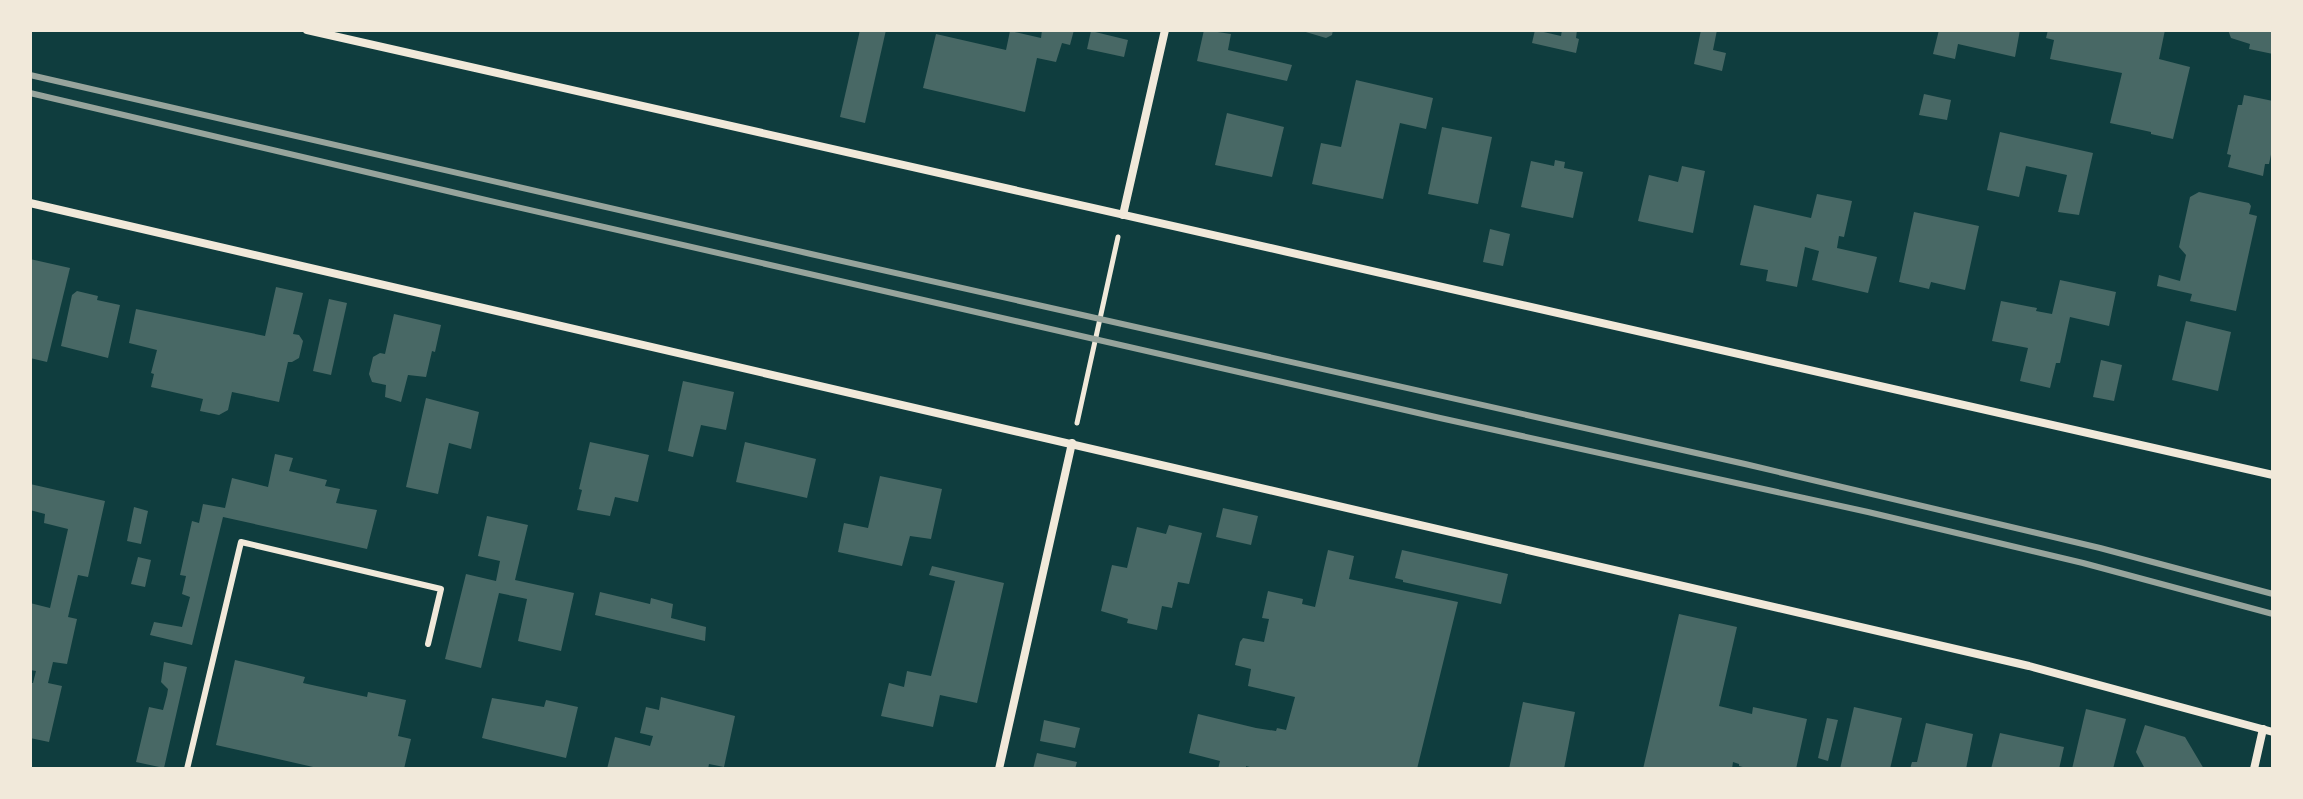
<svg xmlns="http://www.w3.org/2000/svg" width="2303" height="799" viewBox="0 0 2303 799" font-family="'Nunito Sans',sans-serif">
  <rect width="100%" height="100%" fill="#0f3d3e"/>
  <g fill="#486865">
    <polygon points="860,30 886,30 865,123 840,117"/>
    <polygon points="1042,30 1074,30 1070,45 1062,43 1056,62 1037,58 1025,112 923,88 936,34 1006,50 1010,31 1041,38"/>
    <polygon points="1204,30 1231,34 1228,50 1292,65 1287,81 1197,61"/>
    <polygon points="1299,30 1333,30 1332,35 1326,38"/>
    <polygon points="1535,30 1561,36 1562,30 1577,30 1576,38 1579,39 1576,53 1532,43"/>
    <polygon points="1701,30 1717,30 1713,50 1726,53 1722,71 1694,64"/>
    <polygon points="1939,30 2020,30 2015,57 1958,44 1955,59 1933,54"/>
    <polygon points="2048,30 2165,30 2159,59 2190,67 2173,139 2151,134 2151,132 2110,123 2122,73 2050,59 2054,40 2046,38"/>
    <polygon points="2228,30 2273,30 2273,54 2249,49 2250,44 2231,38"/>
    <polygon points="1091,31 1128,40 1124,57 1087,49"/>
    <polygon points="1356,80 1433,98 1426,129 1400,123 1383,199 1312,184 1321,143 1341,147"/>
    <polygon points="1924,94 1951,100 1947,120 1919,115"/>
    <polygon points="2244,95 2273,101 2273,145 2269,164 2265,164 2263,176 2228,167 2231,155 2227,154 2238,105 2242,105"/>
    <polygon points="1227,113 1284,127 1272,177 1215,165"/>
    <polygon points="1442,127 1492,137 1478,204 1428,194"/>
    <polygon points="2000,132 2093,153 2079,215 2058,212 2067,175 2026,166 2019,197 1987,190"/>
    <polygon points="1555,160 1565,162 1564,168 1583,172 1573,218 1521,207 1531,161 1554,166"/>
    <polygon points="1682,166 1705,171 1693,233 1638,221 1649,175 1678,182"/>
    <polygon points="2199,192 2249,203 2251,206 2249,214 2257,216 2236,311 2190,301 2192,294 2157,286 2159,275 2180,281 2186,255 2179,247 2190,197"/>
    <polygon points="1817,194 1852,201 1844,237 1839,236 1837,248 1877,257 1868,293 1812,280 1819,251 1805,247 1797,287 1766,281 1768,270 1740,265 1754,205 1811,218"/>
    <polygon points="1914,212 1979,226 1965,290 1931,282 1929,289 1899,282"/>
    <polygon points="1490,229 1510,234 1503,266 1483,262"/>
    <polygon points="30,259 70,268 47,362 30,358"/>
    <polygon points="2060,280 2116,292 2109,326 2070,317 2060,363 2056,363 2050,388 2020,381 2028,348 1992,341 2001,301 2037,308 2036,311 2052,314"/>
    <polygon points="276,287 303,293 293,334 299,335 303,341 299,358 292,362 288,362 279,402 232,392 228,410 219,415 200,411 203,399 151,387 154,374 151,373 157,350 129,343 136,309 265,336"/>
    <polygon points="77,291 98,296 97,300 120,305 108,358 61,346 72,295"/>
    <polygon points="329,299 347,303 331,375 313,371"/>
    <polygon points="394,314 441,325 435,352 432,351 426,377 408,375 401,402 385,397 386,385 372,382 369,374 373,357 380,353 385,354"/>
    <polygon points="2186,321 2231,332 2218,391 2172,380"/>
    <polygon points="2101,360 2122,365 2114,401 2093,397"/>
    <polygon points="683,381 734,392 726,430 701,425 693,457 668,451"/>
    <polygon points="426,398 479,412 471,449 449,443 438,494 406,487"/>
    <polygon points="590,442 649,455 638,502 615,497 610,516 577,510 582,490 579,489"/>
    <polygon points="745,442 816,459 807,498 736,482"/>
    <polygon points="275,454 293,458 289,471 327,480 325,486 340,489 336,503 377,510 367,549 223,517 192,645 150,635 154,622 182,627 190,597 182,594 186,576 180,575 192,521 199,523 203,504 225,508 232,478 268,487"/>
    <polygon points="880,476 942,489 931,539 910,536 902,566 838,552 844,523 868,528"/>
    <polygon points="30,484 105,501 88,577 78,575 68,617 77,619 67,664 53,662 48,683 62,686 49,742 30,738 30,683 33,683 36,671 30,670 30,603 50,608 68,529 44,523 45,514 30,510"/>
    <polygon points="134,507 148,511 141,544 127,541"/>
    <polygon points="1223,508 1258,516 1251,545 1216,537"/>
    <polygon points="487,516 528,525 515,580 574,593 561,651 518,641 527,599 499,593 481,668 445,659 466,574 496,581 500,561 478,556"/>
    <polygon points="1169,525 1202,533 1189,584 1178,582 1172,608 1162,606 1157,630 1127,623 1128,619 1101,611 1112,565 1127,568 1137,527 1166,534"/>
    <polygon points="1328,550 1354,556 1349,579 1458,602 1417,769 1257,769 1246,766 1246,769 1218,769 1220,761 1189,753 1198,714 1256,728 1276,731 1277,728 1286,730 1295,697 1248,686 1251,669 1235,665 1240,642 1243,638 1264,642 1269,619 1262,618 1268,591 1303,599 1302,604 1315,607"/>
    <polygon points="1402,550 1508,574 1501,604 1403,582 1403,580 1395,578"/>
    <polygon points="138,557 151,560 145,587 131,584"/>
    <polygon points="932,566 1004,583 977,703 940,695 933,727 881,716 889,683 904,687 907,671 931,676 955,581 929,575"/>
    <polygon points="600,592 650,604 651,598 673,604 671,618 706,627 705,641 595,615"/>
    <polygon points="1679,614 1737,627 1719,706 1752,714 1753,707 1807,719 1796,769 1750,769 1739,766 1739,764 1733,762 1732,769 1643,769"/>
    <polygon points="235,660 305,677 303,683 367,697 368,692 406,700 398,736 411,739 404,769 322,769 216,745"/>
    <polygon points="164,662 187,667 164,768 136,762 149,707 163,710 167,695 168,689 161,682"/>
    <polygon points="661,697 735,716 724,767 709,764 708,769 607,769 615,737 650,746 653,736 640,733 646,707 659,710"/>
    <polygon points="492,698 544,707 546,700 578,707 566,758 482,738"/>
    <polygon points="1523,702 1575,712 1564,769 1509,769"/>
    <polygon points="1854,707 1902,718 1890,769 1840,769"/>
    <polygon points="2086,709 2126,719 2113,769 2072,769"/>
    <polygon points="1827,718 1838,720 1828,761 1818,758"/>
    <polygon points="1044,720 1080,728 1075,748 1040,741"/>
    <polygon points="1926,723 1973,734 1966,769 1910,769 1912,762 1917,762"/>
    <polygon points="2145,725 2185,737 2204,769 2145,769 2136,752"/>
    <polygon points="2000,733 2064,747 2059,769 1991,769"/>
    <polygon points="1037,753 1077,762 1075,769 1033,769"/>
  </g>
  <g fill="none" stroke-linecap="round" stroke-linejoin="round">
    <polyline stroke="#f1e9da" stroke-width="5" points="1077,423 1118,237"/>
    <polyline stroke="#f1e9da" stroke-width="6" points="187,769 241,542 441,589 428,644"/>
    <g stroke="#f1e9da" stroke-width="8">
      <path d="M307,30C962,179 1618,324 2273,475"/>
      <polyline points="30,203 2029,666 2273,732"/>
      <polyline points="1123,215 1165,30"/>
      <polyline points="999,769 1072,443"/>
      <polyline points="2254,769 2263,729"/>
    </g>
    <g stroke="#97a49c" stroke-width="6">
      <polyline points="30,75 811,254 1745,464 2100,548 2273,594"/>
      <polyline points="30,93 473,197 1440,418 1868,512 2083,563 2273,614"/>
    </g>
  </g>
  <rect width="2303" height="799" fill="none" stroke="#f1e9da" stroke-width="64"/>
</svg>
